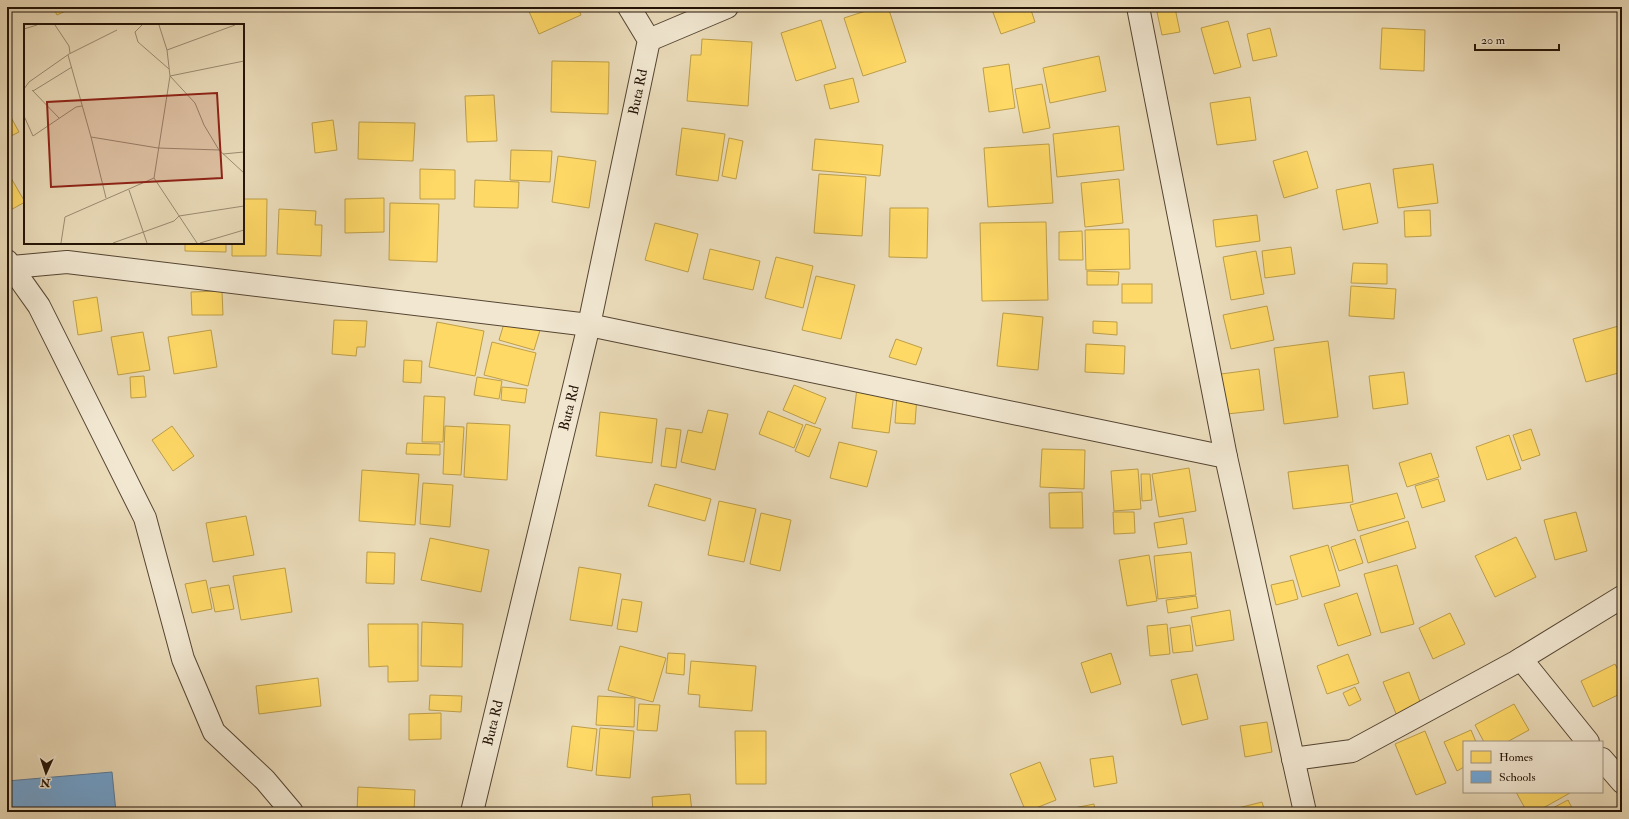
<svg xmlns="http://www.w3.org/2000/svg" width="1629" height="819" viewBox="0 0 1629 819" font-family="'IM FELL Double Pica',serif">
  <rect width="100%" height="100%" fill="#ebdcba"/>
  <filter id="stains"><feTurbulence type="fractalNoise" baseFrequency=".005" numOctaves="4"/><feColorMatrix values="0 0 0 0 .2 0 0 0 0 .09 0 0 0 0 .02 0 0 0 .5 -.17"/></filter>
  <radialGradient id="worn" r=".72"><stop offset=".6" stop-color="#630" stop-opacity="0"/><stop offset="1" stop-color="#630" stop-opacity=".3"/></radialGradient>
  <g fill="#ffd966" stroke="#bd9e49">
    <polygon points="53,7 74,7 57,15"/>
    <polygon points="527,7 578,7 581,15 539,34"/>
    <polygon points="878,7 888,7 906,62 863,76 844,18"/>
    <polygon points="991,7 1030,7 1035,22 1001,34"/>
    <polygon points="1175,8 1180,32 1162,35 1157,12"/>
    <polygon points="821,20 836,68 796,81 781,33"/>
    <polygon points="1228,21 1241,67 1214,74 1201,28"/>
    <polygon points="1270,28 1277,56 1253,61 1247,34"/>
    <polygon points="1382,28 1425,30 1424,71 1380,69"/>
    <polygon points="702,39 752,42 748,106 687,101 691,55 701,55"/>
    <polygon points="1099,56 1106,91 1050,103 1043,68"/>
    <polygon points="552,61 609,62 608,114 551,112"/>
    <polygon points="1009,64 1015,108 989,112 983,68"/>
    <polygon points="853,78 859,102 830,109 824,85"/>
    <polygon points="1042,84 1050,128 1023,133 1015,89"/>
    <polygon points="494,95 497,141 467,142 465,96"/>
    <polygon points="1250,97 1256,140 1217,145 1210,103"/>
    <polygon points="7,110 19,132 7,138"/>
    <polygon points="333,120 337,150 315,153 312,123"/>
    <polygon points="359,122 415,123 413,161 358,159"/>
    <polygon points="1119,126 1124,170 1057,177 1053,134"/>
    <polygon points="682,128 725,134 718,181 676,175"/>
    <polygon points="729,138 743,141 736,179 722,176"/>
    <polygon points="815,139 883,145 880,176 812,170"/>
    <polygon points="1049,144 1053,203 988,207 984,148"/>
    <polygon points="511,150 552,151 550,182 510,180"/>
    <polygon points="1307,151 1318,188 1284,198 1273,161"/>
    <polygon points="558,156 596,161 589,208 552,202"/>
    <polygon points="1433,164 1438,203 1398,208 1393,169"/>
    <polygon points="420,169 455,170 455,199 420,199"/>
    <polygon points="7,171 25,202 7,212"/>
    <polygon points="819,174 866,177 862,236 814,233"/>
    <polygon points="1119,179 1123,223 1085,227 1081,183"/>
    <polygon points="475,180 519,182 518,208 474,207"/>
    <polygon points="1370,183 1378,223 1343,230 1336,190"/>
    <polygon points="384,198 384,232 345,233 345,199"/>
    <polygon points="243,199 267,199 266,256 232,256 232,243 243,243"/>
    <polygon points="390,203 439,204 437,262 389,260"/>
    <polygon points="890,208 928,208 927,258 889,257"/>
    <polygon points="279,209 316,211 315,225 322,225 321,256 277,254"/>
    <polygon points="1430,210 1431,236 1405,237 1404,211"/>
    <polygon points="1257,215 1260,241 1216,247 1213,220"/>
    <polygon points="1046,222 1048,300 982,301 980,223"/>
    <polygon points="655,223 698,234 688,272 645,260"/>
    <polygon points="1129,229 1130,269 1086,270 1085,230"/>
    <polygon points="1082,231 1083,260 1059,260 1059,232"/>
    <polygon points="185,243 226,243 226,252 185,251"/>
    <polygon points="1291,247 1295,274 1265,278 1262,251"/>
    <polygon points="710,249 760,261 753,290 703,279"/>
    <polygon points="1256,251 1264,294 1231,300 1223,257"/>
    <polygon points="776,257 813,266 803,308 765,298"/>
    <polygon points="1353,263 1387,264 1387,284 1351,283"/>
    <polygon points="1087,271 1119,272 1118,285 1087,285"/>
    <polygon points="816,276 855,285 841,339 802,330"/>
    <rect x="1122" y="284" width="30" height="19"/>
    <polygon points="1351,286 1396,289 1394,319 1349,316"/>
    <polygon points="222,291 223,315 192,315 191,292"/>
    <polygon points="97,297 102,331 78,335 73,301"/>
    <polygon points="1267,306 1274,340 1231,349 1223,315"/>
    <polygon points="1003,313 1043,317 1038,370 997,366"/>
    <polygon points="506,317 541,327 534,350 499,340"/>
    <polygon points="334,320 367,321 365,347 357,347 356,356 332,354"/>
    <polygon points="1093,321 1117,322 1117,335 1093,333"/>
    <polygon points="437,322 484,331 475,376 429,367"/>
    <polygon points="1622,325 1622,372 1586,382 1573,339"/>
    <polygon points="211,330 217,367 174,374 168,337"/>
    <polygon points="143,332 150,370 118,375 111,337"/>
    <polygon points="896,339 922,348 916,365 889,357"/>
    <polygon points="1328,341 1338,417 1284,424 1274,348"/>
    <polygon points="492,342 536,353 528,386 484,375"/>
    <polygon points="1086,344 1125,346 1124,374 1085,372"/>
    <polygon points="404,360 422,361 421,383 403,382"/>
    <polygon points="1259,369 1264,410 1227,414 1221,374"/>
    <polygon points="1404,372 1408,404 1373,409 1369,376"/>
    <polygon points="144,376 146,397 131,398 130,377"/>
    <polygon points="477,377 502,381 499,399 474,395"/>
    <polygon points="794,385 826,398 815,424 783,410"/>
    <polygon points="502,387 527,389 525,403 501,400"/>
    <polygon points="857,388 894,393 889,433 852,428"/>
    <polygon points="897,394 917,396 915,424 895,423"/>
    <polygon points="424,396 445,397 443,442 422,442"/>
    <polygon points="708,410 728,414 715,470 681,462 688,430 702,433"/>
    <polygon points="768,411 803,425 794,448 759,434"/>
    <polygon points="600,412 657,419 652,463 596,456"/>
    <polygon points="467,423 510,425 507,480 464,477"/>
    <polygon points="806,424 821,429 809,457 795,451"/>
    <polygon points="172,426 194,456 173,471 152,440"/>
    <polygon points="445,426 464,427 461,475 443,474"/>
    <polygon points="666,428 681,430 676,468 661,466"/>
    <polygon points="1531,429 1540,455 1522,461 1513,435"/>
    <polygon points="1509,435 1521,469 1487,480 1476,447"/>
    <polygon points="839,442 877,451 867,487 830,478"/>
    <polygon points="407,443 440,444 440,455 406,454"/>
    <polygon points="1042,449 1085,450 1084,489 1040,487"/>
    <polygon points="1431,453 1439,477 1407,487 1399,463"/>
    <polygon points="1348,465 1353,502 1293,509 1288,472"/>
    <polygon points="1189,468 1196,511 1159,517 1152,474"/>
    <polygon points="1138,469 1141,509 1114,511 1111,471"/>
    <polygon points="362,470 419,474 415,525 359,521"/>
    <polygon points="1141,474 1150,474 1152,500 1142,501"/>
    <polygon points="1438,479 1445,501 1422,508 1415,486"/>
    <polygon points="423,483 453,485 450,527 420,524"/>
    <polygon points="655,484 711,499 705,521 648,506"/>
    <polygon points="1082,492 1083,528 1050,528 1049,493"/>
    <polygon points="1397,493 1405,518 1358,531 1350,505"/>
    <polygon points="719,501 756,509 744,562 708,555"/>
    <polygon points="1113,512 1134,512 1135,533 1114,534"/>
    <polygon points="1576,512 1587,551 1555,560 1544,520"/>
    <polygon points="761,513 791,520 780,571 750,564"/>
    <polygon points="246,516 254,555 213,562 206,523"/>
    <polygon points="1183,518 1187,544 1158,548 1154,523"/>
    <polygon points="1408,521 1416,548 1368,563 1360,536"/>
    <polygon points="1516,537 1536,577 1495,597 1475,556"/>
    <polygon points="430,538 489,550 481,592 421,580"/>
    <polygon points="1355,539 1363,563 1339,571 1331,547"/>
    <polygon points="1328,545 1340,586 1302,597 1290,556"/>
    <polygon points="367,552 395,553 394,584 366,583"/>
    <polygon points="1191,552 1196,595 1158,599 1154,556"/>
    <polygon points="1149,555 1157,601 1127,606 1119,560"/>
    <polygon points="1397,565 1414,624 1381,633 1364,574"/>
    <polygon points="579,567 621,574 612,626 570,620"/>
    <polygon points="285,568 292,612 241,620 233,576"/>
    <polygon points="206,580 212,609 192,613 185,584"/>
    <polygon points="1293,580 1298,599 1276,605 1271,585"/>
    <polygon points="229,585 234,609 215,612 210,588"/>
    <polygon points="1357,593 1371,635 1338,646 1324,604"/>
    <polygon points="1196,596 1198,608 1168,613 1166,600"/>
    <polygon points="622,599 642,602 637,632 617,629"/>
    <polygon points="1230,610 1234,640 1196,646 1191,617"/>
    <polygon points="1450,613 1465,644 1433,659 1419,628"/>
    <polygon points="422,622 463,624 462,667 421,666"/>
    <polygon points="368,624 418,624 418,681 388,682 388,666 369,667"/>
    <polygon points="1167,624 1170,654 1150,656 1147,626"/>
    <polygon points="1190,625 1193,651 1173,653 1170,628"/>
    <polygon points="620,646 666,658 653,702 608,690"/>
    <polygon points="668,653 685,654 684,675 666,673"/>
    <polygon points="1111,653 1121,684 1091,693 1081,663"/>
    <polygon points="1348,654 1359,683 1327,694 1317,666"/>
    <polygon points="691,661 756,666 752,711 699,707 700,695 688,694"/>
    <polygon points="1615,664 1622,678 1622,693 1593,707 1581,681"/>
    <polygon points="1409,672 1422,707 1397,716 1383,682"/>
    <polygon points="1197,674 1208,719 1182,725 1171,680"/>
    <polygon points="318,678 321,706 259,714 256,686"/>
    <polygon points="1355,687 1361,700 1349,706 1343,693"/>
    <polygon points="430,695 462,696 461,712 429,710"/>
    <polygon points="598,696 635,698 634,727 596,725"/>
    <polygon points="639,704 660,705 657,731 637,730"/>
    <polygon points="1514,704 1529,730 1507,742 1484,742 1475,725"/>
    <polygon points="441,713 441,739 409,740 409,714"/>
    <polygon points="1267,722 1272,752 1245,757 1240,726"/>
    <polygon points="572,726 597,729 592,771 567,767"/>
    <polygon points="600,728 634,731 630,778 596,775"/>
    <polygon points="1471,730 1476,742 1464,742 1464,767 1457,771 1444,742"/>
    <polygon points="735,731 766,731 766,784 736,784"/>
    <polygon points="1425,731 1446,783 1416,795 1395,744"/>
    <polygon points="1113,756 1117,783 1094,787 1090,759"/>
    <polygon points="1040,762 1056,800 1026,812 1010,774"/>
    <polygon points="358,787 415,790 414,812 357,812"/>
    <polygon points="1516,792 1569,792 1570,793 1536,812 1527,812"/>
    <polygon points="690,794 692,812 653,812 652,797"/>
    <polygon points="1568,800 1574,812 1545,812"/>
    <polygon points="1262,802 1265,812 1222,812"/>
    <polygon points="1094,804 1095,812 1070,812 1069,809"/>
  </g>
  <polygon fill="#6fa8dc" stroke="#587b9c" points="112,772 116,812 7,812 7,781"/>
  <g fill="none" stroke-linecap="round" stroke-linejoin="round">
    <defs>
      <g id="street">
        <polyline points="1138,7 1226,457"/>
        <polyline points="649,40 727,7"/>
        <polyline points="7,261 39,306 145,518 183,659 214,732 265,780 292,812"/>
        <polyline points="12,267 67,262 589,325 1226,457 1305,812"/>
        <polyline points="1521,659 1588,742"/>
        <polyline points="1293,759 1352,751 1516,662 1622,597"/>
        <polyline points="1602,759 1622,782"/>
        <polyline points="472,812 589,325 649,40 629,7"/>
      </g>
    </defs>
    <use href="#street" stroke="#554533" stroke-width="24"/>
    <use href="#street" stroke="#f2e8d2" stroke-width="22"/>
  </g>
  <g text-anchor="middle" dominant-baseline="central" stroke-width="4" stroke-linejoin="round" paint-order="stroke">
    <g font-size="14" fill="#231306" stroke="#f2e8d2">
      <text transform="translate(638 92) rotate(-78)">Buta Rd</text>
      <text transform="translate(569 408) rotate(-76)">Buta Rd</text>
      <text transform="translate(493 723) rotate(-76)">Buta Rd</text>
    </g>
  </g>
  <g transform="translate(24 24)">
    <rect width="220" height="220" fill="#ebdcba"/>
    <path fill="none" stroke="#9b8c72" stroke-width="1" d="M31,1L45,22L46,29M118,1L111,8L114,18L145,45M135,1L143,26L146,52L130,154L173,219M0,5L13,1M143,26L211,1M44,31L67,113L134,124L195,126M220,37L146,52L171,79L180,101L195,126L220,149M0,65L5,58L45,30L93,6M8,66L35,94M9,67L48,43M0,92L9,112L52,83L58,82M67,113L82,174M199,130L220,128M105,166L123,219M37,219L41,193L130,154M89,219L150,197L155,192L220,182M176,219L220,206"/>
    <path fill="#8f2418" fill-opacity="0.15" stroke="#8f2418" stroke-width="2" d="M193,69L198,154L27,163L23,78Z"/>
    <rect width="220" height="220" fill="none" stroke="#231306" stroke-width="2"/>
  </g>
  <rect width="1629" height="819" fill="none" stroke="#ebdcba" stroke-width="24"/>
  <rect x="8" y="8" width="1613" height="803" fill="none" stroke="#231306" stroke-width="2"/>
  <rect x="12" y="12" width="1605" height="795" fill="none" stroke="#231306"/>
  <rect x="1463" y="741" width="140" height="52" fill="#f2e8d2" stroke="#9f9380"/>
  <rect x="1471" y="751" width="20" height="12" fill="#ffd966" stroke="#9f9380"/>
  <text x="1499" y="761" font-size="12" fill="#231306">Homes</text>
  <rect x="1471" y="771" width="20" height="12" fill="#6fa8dc" stroke="#9f9380"/>
  <text x="1499" y="781" font-size="12" fill="#231306">Schools</text>
  <g transform="translate(46 773) rotate(183)" stroke="#f2e8d2" stroke-width="3" paint-order="stroke">
  <path d="M0-3L7 15L0 10L-7 15Z" fill="#231306"/>
  <text y="-6" font-size="11" font-weight="bold" text-anchor="middle" fill="#231306">N</text>
  </g>
  <path d="M1475 44v6h84v-6" fill="none" stroke="#231306" stroke-width="2"/>
  <text x="1481" y="44" font-size="12" fill="#231306" stroke="#f2e8d2" stroke-width="3" paint-order="stroke">20 m</text>
  <rect width="100%" height="100%" filter="url(#stains)"/>
  <rect width="100%" height="100%" fill="url(#worn)"/>
</svg>
